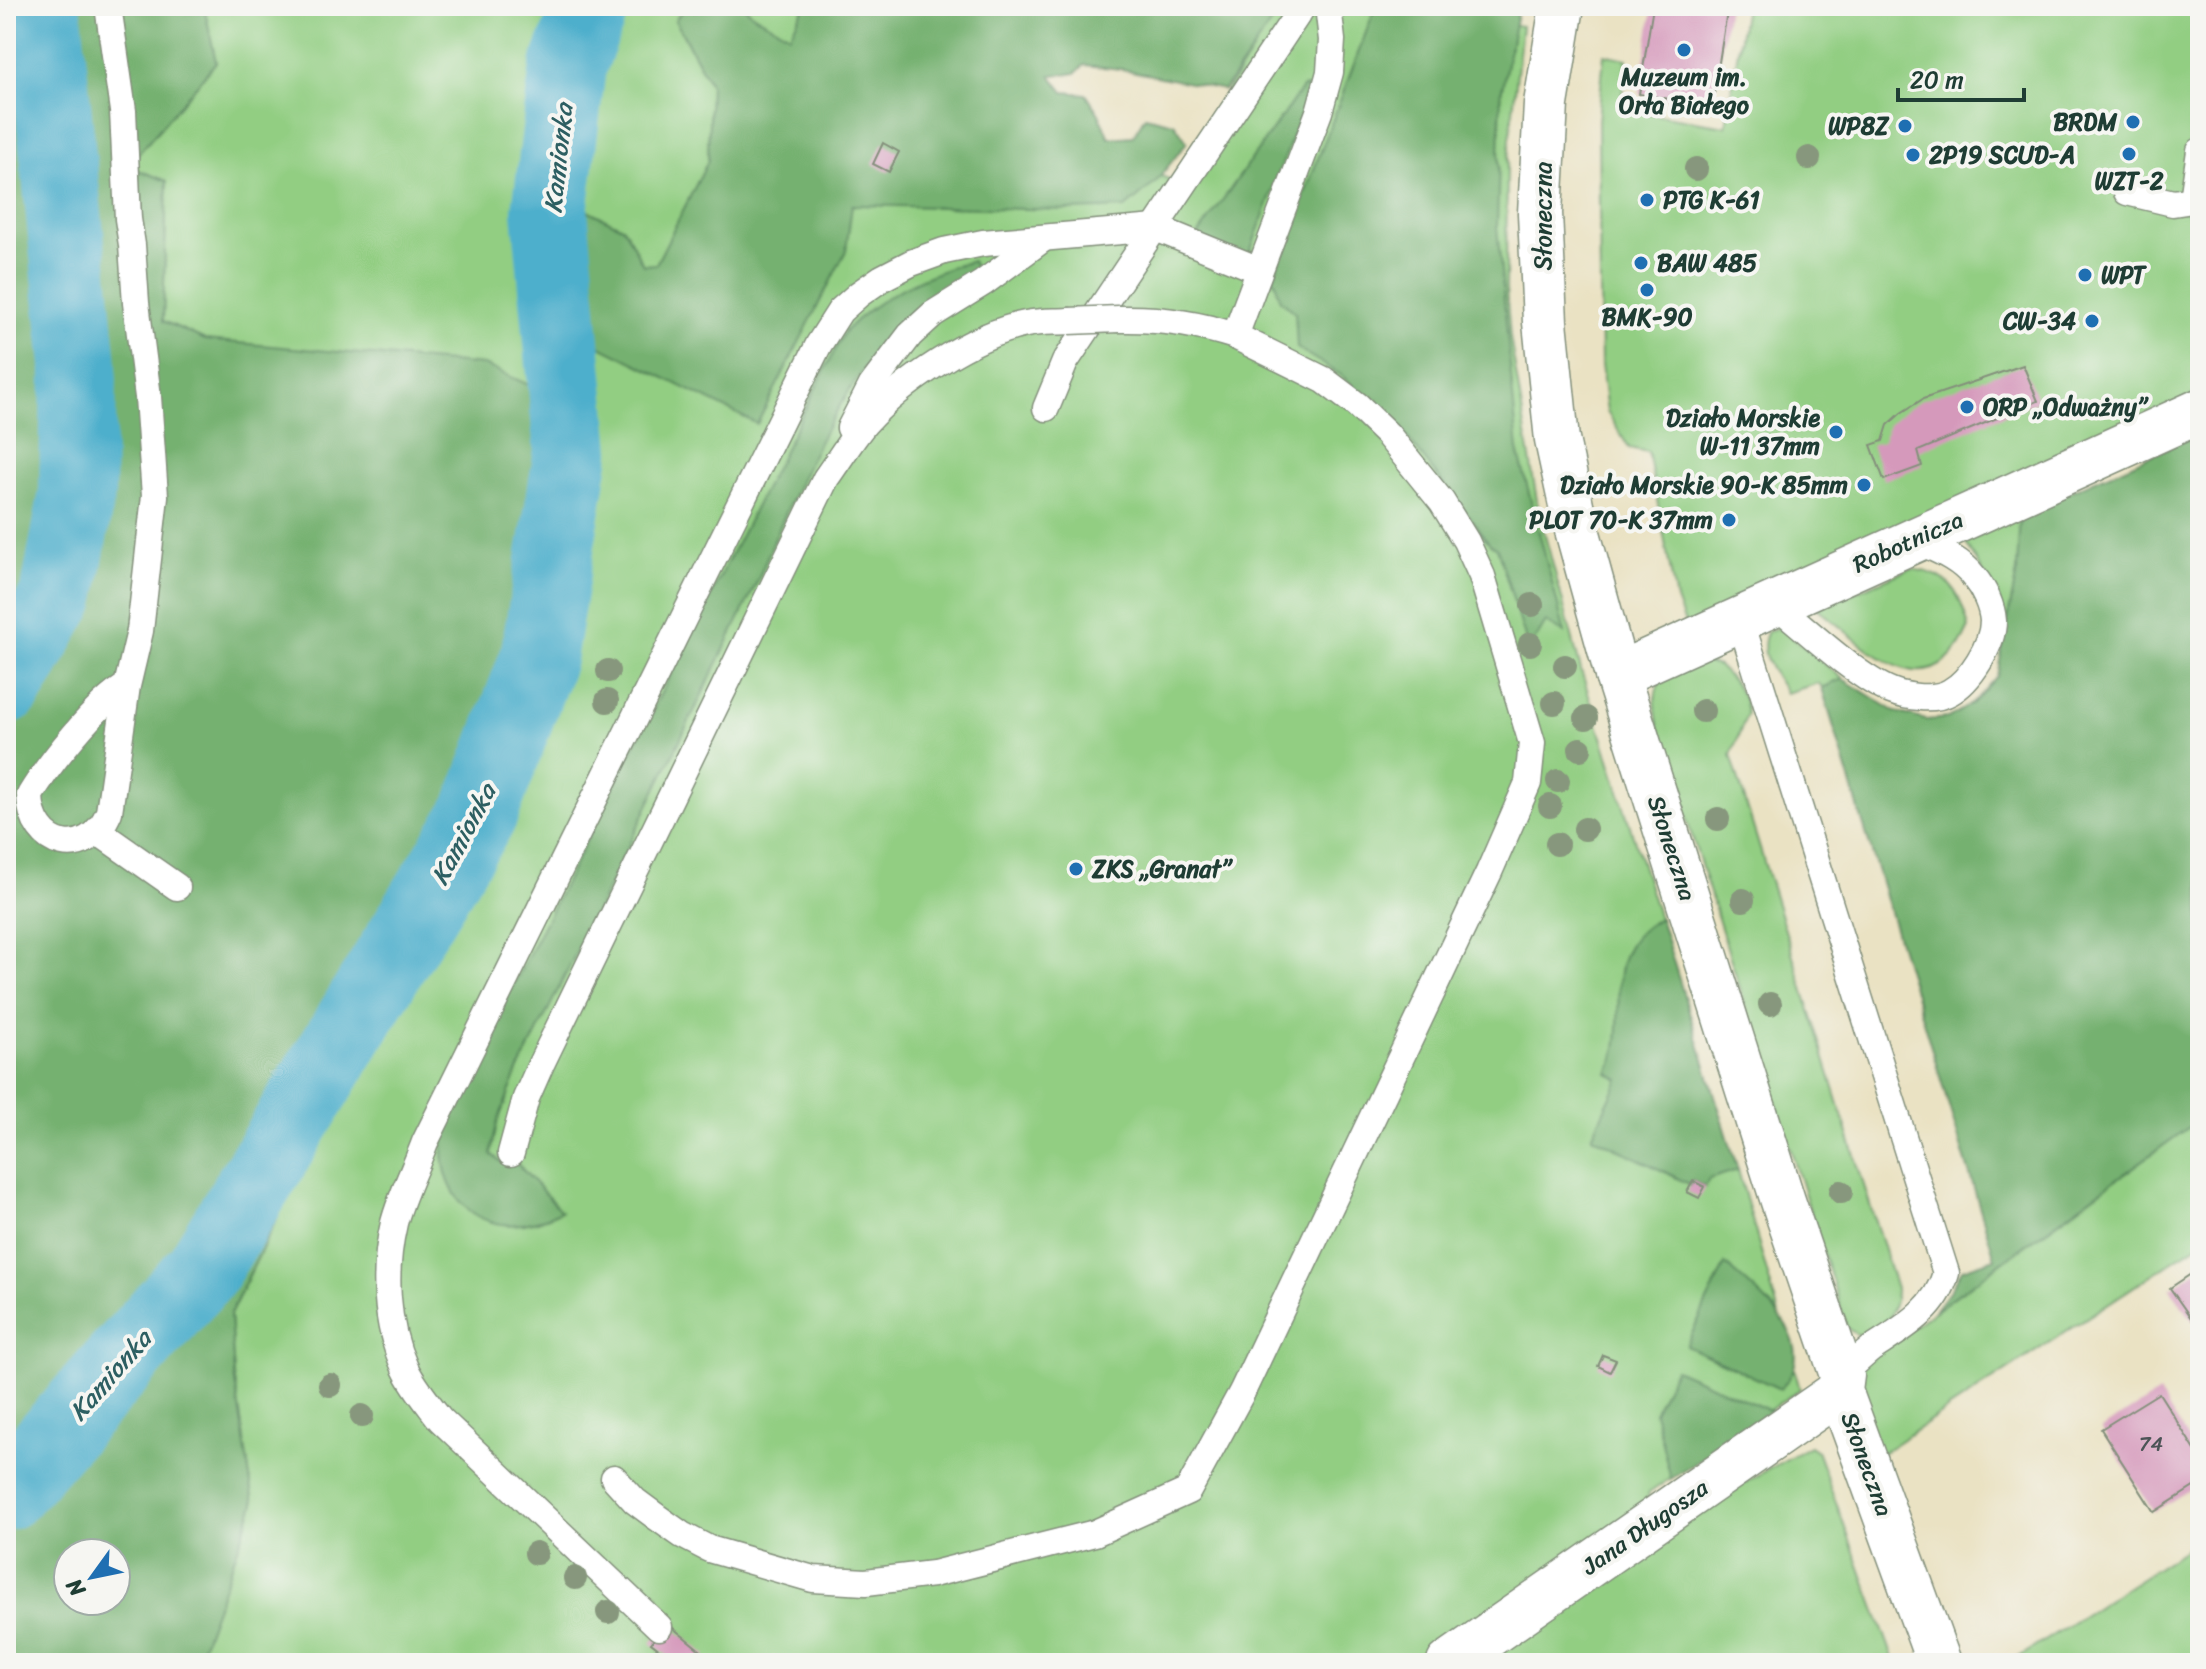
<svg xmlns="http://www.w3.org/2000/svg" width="2206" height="1669" viewBox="0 0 2206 1669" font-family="Sriracha,sans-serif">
  <rect width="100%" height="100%" fill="#f6f6f2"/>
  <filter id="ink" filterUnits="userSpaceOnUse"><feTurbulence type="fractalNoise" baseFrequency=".0125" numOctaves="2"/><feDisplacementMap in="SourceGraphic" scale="16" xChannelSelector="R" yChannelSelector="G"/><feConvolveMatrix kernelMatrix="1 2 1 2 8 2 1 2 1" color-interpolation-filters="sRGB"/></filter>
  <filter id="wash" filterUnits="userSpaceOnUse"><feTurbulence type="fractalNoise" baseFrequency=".006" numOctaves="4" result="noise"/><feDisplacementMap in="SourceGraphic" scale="32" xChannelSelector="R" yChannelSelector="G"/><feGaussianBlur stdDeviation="1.8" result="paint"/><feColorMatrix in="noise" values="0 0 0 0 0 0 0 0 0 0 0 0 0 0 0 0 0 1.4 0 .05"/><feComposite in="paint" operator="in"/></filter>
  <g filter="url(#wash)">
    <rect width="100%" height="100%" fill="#eae2c3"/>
    <g fill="#92ce82" stroke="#58865b" stroke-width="2">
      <polygon points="204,6 686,6 675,20 710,84 708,161 656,265 643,265 624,228 587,210 742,416 899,69 1171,180 1280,6 1434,6 1434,12 1522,26 1507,168 1506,289 1510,337 1539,513 1581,670 1738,1170 1800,1389 1649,1493 1646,1504 1423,1663 196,1663 254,1504 234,1375 230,1315 475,811 542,655 568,459 563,400 205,340 163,321 167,181 127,167 216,62"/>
      <polygon points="743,6 805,6 790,36 755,16"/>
      <polygon points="1745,6 2200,6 2200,88 2187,172 2187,214 2200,217 2200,392 1686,626 1676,600 1648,452 1629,448 1607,412 1601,365 1598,121 1604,54 1627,59 1620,109 1726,126"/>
      <polygon points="2020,514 2017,572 2005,632 1998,597 1965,542"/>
      <path d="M1910,569C1951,573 1958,591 1969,627C1929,719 1865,645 1817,608Z"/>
      <path d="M1780,627L1843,679L1822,688L1819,683L1786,693C1775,674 1756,654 1768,631Z"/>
      <path d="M1699,661L1718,666L1734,682L1745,701L1747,714L1731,755L1896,1289C1897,1315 1875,1352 1847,1328L1662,741C1652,698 1646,672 1699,661Z"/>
      <polygon points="2200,1119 2200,1243 1871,1460 1842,1375 1863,1363"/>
      <polygon points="1810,1446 1817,1451 1895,1663 1465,1663 1698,1509"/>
      <polygon points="2200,1540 2200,1663 2010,1663"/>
    </g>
    <g fill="#75b170" stroke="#4a7752" stroke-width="2" fill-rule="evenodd">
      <path d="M6,6H204L216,62L128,166L167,181L163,321L205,340L484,365L563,400L568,459L542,655L475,811L230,1314L234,1375L254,1504L196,1663H6ZM68,1553H116V1601H68Z"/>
      <polygon points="686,6 743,6 755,16 790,35 805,6 1283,6 1224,90 1121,69 1084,65 1076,73 1051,75 1064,92 1086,94 1099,114 1109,138 1133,136 1145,116 1174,123 1187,142 1155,183 1125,208 1071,210 852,205 846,251 757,424 566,329 534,308 534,258 587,210 624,228 643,265 656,264 708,161 710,84 675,20"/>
      <polygon points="1376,6 1518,8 1501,94 1497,227 1518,450 1565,633 1546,622 1529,650 1497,548 1490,544 1403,432 1341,375 1297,348 1295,312 1280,300 1275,281 1272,280"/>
      <polygon points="1307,87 1309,92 1248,257 1195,239 1302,88"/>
      <path d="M972,261L977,272C961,281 944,288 929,300C847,363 795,486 758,580L514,1080L497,1124L491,1154L501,1162L514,1160L561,1211C482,1254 422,1190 450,1110L844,332C880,295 923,275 972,261Z"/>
      <polygon points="2200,433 2200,1119 1933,1312 1953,1286 1962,1269 1995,1258 1822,688 1843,679 1896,712 1926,720 1948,718 1973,703 1997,676 2017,572 2020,514"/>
      <path d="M1660,918L1738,1170L1709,1179L1705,1187L1693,1181L1691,1185L1592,1136L1619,1079L1608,1073C1635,1018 1592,953 1660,918Z"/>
      <path d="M1725,1264C1758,1293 1827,1344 1780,1389L1686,1346Z"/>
      <polygon points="1675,1369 1773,1412 1671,1479 1654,1412"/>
    </g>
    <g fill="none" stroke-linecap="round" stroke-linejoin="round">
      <g stroke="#4dafcc" stroke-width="76">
        <polyline points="6,687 58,597 77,493 79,364 43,6"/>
        <polyline points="6,1492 202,1270 480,813 538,658 572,452 550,211 568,67 591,6"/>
      </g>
    </g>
    <g id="blocks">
      <g fill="#d599bb">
        <polygon points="1653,6 1728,6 1712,106 1639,94"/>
        <polygon points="883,143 899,152 889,172 873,164"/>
        <polygon points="2023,365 2038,401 1918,451 1922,466 1884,480 1871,445 1883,441 1888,425 1901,413 1923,399"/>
        <polygon points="1693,1181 1705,1187 1699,1198 1687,1192"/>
        <polygon points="2200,1268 2200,1317 2193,1321 2170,1288"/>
        <polygon points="1603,1355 1616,1360 1610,1372 1598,1366"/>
        <polygon points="2159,1393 2200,1458 2200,1483 2154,1512 2101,1429"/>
        <polygon points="667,1623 706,1655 700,1663 677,1663 651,1643"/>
      </g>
    </g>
  </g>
  <g filter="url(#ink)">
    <use href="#blocks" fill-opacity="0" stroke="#84907c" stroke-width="2"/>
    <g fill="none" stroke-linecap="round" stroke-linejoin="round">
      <defs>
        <g id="service">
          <path d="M108,6L123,111L128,219L132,245L136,303L148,397L155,496L140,631L127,686L109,812C88,863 31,849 30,795C49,764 96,703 127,686"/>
          <polyline points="2200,151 2193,200 2200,201"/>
          <polyline points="2127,192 2173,203 2193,200"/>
          <path d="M1119,319C1159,318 1196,323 1235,336"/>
          <polyline points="1046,408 1065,362 1303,6"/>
          <polyline points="850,428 872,385 910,335 933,314 983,283 1044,238"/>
          <path d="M1774,603C1805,628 1855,676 1891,691C1906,697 1935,701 1950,692C1970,681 1993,645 1993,621C1992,606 1984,589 1974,577C1959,557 1934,549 1913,539"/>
          <path d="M1740,619L1946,1273C1936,1311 1901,1329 1871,1349C1861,1357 1852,1366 1842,1375"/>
          <polyline points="97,831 177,887"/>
          <path d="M511,1153L526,1098L541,1064L826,478C839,460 851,440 865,423C902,382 971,335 1026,324C1040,321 1055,322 1069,321"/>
          <polyline points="614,1478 635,1501 658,1518 682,1535 709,1549 813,1579 866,1582 933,1574 1095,1533 1188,1491 1242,1392 1489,872 1528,783 1532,743 1482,576 1466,541 1442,502 1387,434 1357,405 1324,380 1235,336 1319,112 1330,72 1332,40 1328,6"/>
          <path d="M659,1627L440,1419C428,1403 414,1387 405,1368C385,1324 383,1270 394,1223C401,1196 415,1169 425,1142L819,344L840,311L859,294L882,278L911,263L944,251L983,243L1156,228L1259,270"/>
        </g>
        <g id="minor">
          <polyline points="1617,675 2200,411"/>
          <polyline points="1449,1663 1840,1391"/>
        </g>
        <polyline id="tertiary" points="1562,6 1546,104 1540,213 1545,322 1557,440 1574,519 1617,675 1783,1201 1842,1375 1840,1391 1939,1663"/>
      </defs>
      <use href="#service" stroke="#84907c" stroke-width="29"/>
      <use href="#minor" stroke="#84907c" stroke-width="47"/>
      <use href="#tertiary" stroke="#84907c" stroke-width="47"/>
      <use href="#service" stroke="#fff" stroke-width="26"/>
      <use href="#minor" stroke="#fff" stroke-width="44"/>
      <use href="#tertiary" stroke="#fff" stroke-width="44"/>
      <defs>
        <polyline id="service-bridge" points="1069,321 1119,319"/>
      </defs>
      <use href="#service-bridge" stroke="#84907c" stroke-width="29" stroke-linecap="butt"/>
      <use href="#service-bridge" stroke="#fff" stroke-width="26"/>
    </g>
    <g fill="#87977d">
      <circle cx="1809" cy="158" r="12"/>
      <circle cx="1696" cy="169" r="12"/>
      <circle cx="1532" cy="605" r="12"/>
      <circle cx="1530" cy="644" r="12"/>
      <circle cx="1565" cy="666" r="12"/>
      <circle cx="608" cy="671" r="12"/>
      <circle cx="607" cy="701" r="12"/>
      <circle cx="1554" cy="703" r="12"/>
      <circle cx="1703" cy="711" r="12"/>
      <circle cx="1586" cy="718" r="12"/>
      <circle cx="1580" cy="749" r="12"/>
      <circle cx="1558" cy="781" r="12"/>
      <circle cx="1550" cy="806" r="12"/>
      <circle cx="1718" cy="819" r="12"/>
      <circle cx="1585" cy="829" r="12"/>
      <circle cx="1557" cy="844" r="12"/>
      <circle cx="1743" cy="900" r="12"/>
      <circle cx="1770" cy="1004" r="12"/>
      <circle cx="1841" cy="1192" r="12"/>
      <circle cx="330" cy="1385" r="12"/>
      <circle cx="362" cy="1416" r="12"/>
      <circle cx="536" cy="1553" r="12"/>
      <circle cx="575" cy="1578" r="12"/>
      <circle cx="608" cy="1612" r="12"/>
    </g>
  </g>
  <g fill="#1f6fb2" stroke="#f6f6f2" stroke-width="3">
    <circle cx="1684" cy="50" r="8"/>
    <circle cx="2133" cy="122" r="8"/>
    <circle cx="1905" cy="126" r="8"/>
    <circle cx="2129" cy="154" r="8"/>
    <circle cx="1913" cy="155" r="8"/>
    <circle cx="1647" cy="200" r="8"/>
    <circle cx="1641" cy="263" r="8"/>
    <circle cx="2085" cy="275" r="8"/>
    <circle cx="1647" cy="290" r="8"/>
    <circle cx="2092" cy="321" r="8"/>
    <circle cx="1967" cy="407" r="8"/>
    <circle cx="1836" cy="432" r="8"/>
    <circle cx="1864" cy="485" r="8"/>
    <circle cx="1729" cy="520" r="8"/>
    <circle cx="1076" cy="869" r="8"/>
  </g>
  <g text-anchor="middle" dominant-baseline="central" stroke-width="8" stroke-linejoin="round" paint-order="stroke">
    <g font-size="20" fill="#4c5456">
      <text x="2151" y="1444">74</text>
    </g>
    <g font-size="24" font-weight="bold" fill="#1f3d34" stroke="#f6f6f2" text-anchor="end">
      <text x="1684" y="77" text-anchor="middle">Muzeum im.<tspan x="1684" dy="28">Orła Białego</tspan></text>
      <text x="2117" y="122">BRDM</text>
      <text x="1889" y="126">WP8Z</text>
      <text x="1929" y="155" text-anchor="start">2P19 SCUD-A</text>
      <text x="2129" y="181" text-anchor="middle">WZT-2</text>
      <text x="1663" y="200" text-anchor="start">PTG K-61</text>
      <text x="1657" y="263" text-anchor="start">BAW 485</text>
      <text x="2101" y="275" text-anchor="start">WPT</text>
      <text x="1647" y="317" text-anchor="middle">BMK-90</text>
      <text x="2076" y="321">CW-34</text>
      <text x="1983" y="407" text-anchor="start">ORP „Odważny”</text>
      <text x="1820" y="418">Działo Morskie<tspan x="1820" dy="28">W-11 37mm</tspan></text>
      <text x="1848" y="485">Działo Morskie 90-K 85mm</text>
      <text x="1713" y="520">PLOT 70-K 37mm</text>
      <text x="1092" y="869" text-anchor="start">ZKS „Granat”</text>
    </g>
    <g font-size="24" fill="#1f3d34" stroke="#f6f6f2">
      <text transform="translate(1543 216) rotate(-90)">Słoneczna</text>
      <text transform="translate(1908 542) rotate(-24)">Robotnicza</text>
      <text transform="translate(1672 848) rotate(72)">Słoneczna</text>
      <text transform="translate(1867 1464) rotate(70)">Słoneczna</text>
      <text transform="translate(1645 1527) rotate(-35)">Jana Długosza</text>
    </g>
    <g font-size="26" font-style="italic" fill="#2d5f62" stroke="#f6f6f2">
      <text transform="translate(558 158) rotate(-84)">Kamionka</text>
      <text transform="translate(463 834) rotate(-62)">Kamionka</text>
      <text transform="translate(110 1375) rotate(-49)">Kamionka</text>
    </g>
  </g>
  <rect width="2206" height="1669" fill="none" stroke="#f6f6f2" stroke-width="32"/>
  <g transform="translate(92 1577) rotate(237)"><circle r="38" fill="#f6f6f2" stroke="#a0aca6" stroke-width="2"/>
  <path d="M0-6L14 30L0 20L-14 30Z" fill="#1f6fb2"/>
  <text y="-12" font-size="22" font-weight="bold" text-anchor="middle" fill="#1f3d34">N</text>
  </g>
  <path d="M1898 88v12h126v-12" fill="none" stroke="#1f3d34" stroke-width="4"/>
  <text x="1910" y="88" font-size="24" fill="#1f3d34" stroke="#f6f6f2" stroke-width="6" paint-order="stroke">20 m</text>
</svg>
